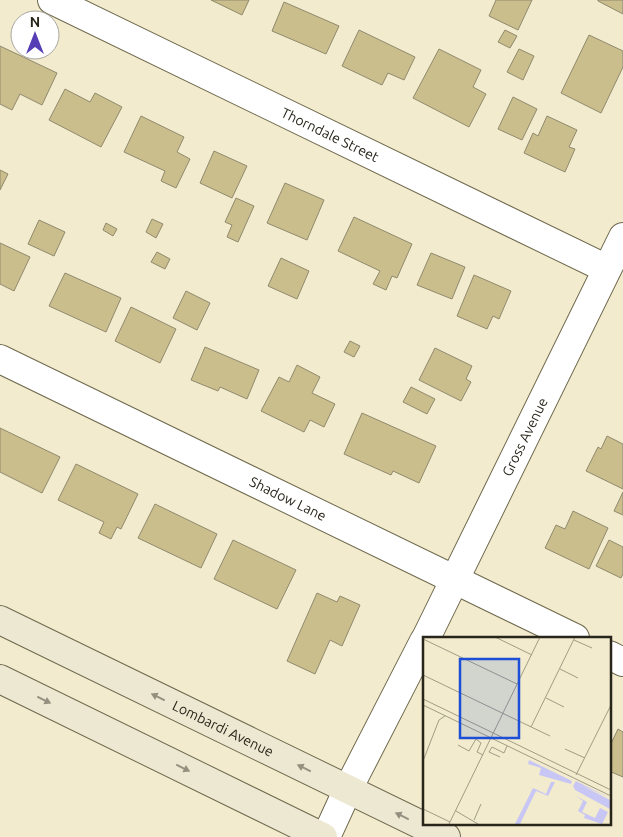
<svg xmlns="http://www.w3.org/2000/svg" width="623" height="837" viewBox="0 0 623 837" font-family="Ubuntu,sans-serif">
  <rect width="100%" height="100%" fill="#f2ebcd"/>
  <g fill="#cabe8d" stroke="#90896e">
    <polygon points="211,0 249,0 242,15"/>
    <polygon points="496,0 532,0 518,30 489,16"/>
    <polygon points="598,0 623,0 623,14 598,1"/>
    <polygon points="284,2 339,26 326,54 272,31"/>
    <polygon points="359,30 415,57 404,80 388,73 382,85 342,66"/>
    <polygon points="505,30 517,36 510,48 498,42"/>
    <polygon points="589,35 623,51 623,67 601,113 561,93"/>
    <polygon points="0,46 57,73 42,105 20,94 12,110 0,104"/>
    <polygon points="439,49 481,70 473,87 486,94 469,127 413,98"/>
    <polygon points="519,49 534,56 523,80 507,72"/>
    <polygon points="65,89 90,102 95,93 122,107 101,147 49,120"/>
    <polygon points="513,97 537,109 522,140 498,129"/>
    <polygon points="141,116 184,137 177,152 190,159 176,188 161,181 165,171 124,152"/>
    <polygon points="547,116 577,130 569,147 575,149 565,172 524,153 533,133 538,136"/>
    <polygon points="214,151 247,166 232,198 200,183"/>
    <polygon points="0,170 8,174 0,190"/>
    <polygon points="285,183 324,200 307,240 267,223"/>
    <polygon points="236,198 254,206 238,242 227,237 232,225 225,222"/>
    <polygon points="354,217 412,244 397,278 392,276 386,290 373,284 380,271 338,251"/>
    <polygon points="152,219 163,224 156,238 146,232"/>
    <polygon points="39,220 65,232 54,256 28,244"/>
    <polygon points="106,223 117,229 113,236 103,230"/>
    <polygon points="0,243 30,257 14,291 0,284"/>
    <polygon points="157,252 170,259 165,269 151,262"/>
    <polygon points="431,253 465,267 452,299 417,285"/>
    <polygon points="281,258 309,271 297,299 268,286"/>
    <polygon points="65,273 121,298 106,332 49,306"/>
    <polygon points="474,275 511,291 499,319 493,316 487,329 457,316"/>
    <polygon points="186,291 210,303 197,330 173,318"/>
    <polygon points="131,307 176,329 160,363 115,341"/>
    <polygon points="350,341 360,346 354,357 344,352"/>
    <polygon points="205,347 259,370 247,399 220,387 218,391 191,380"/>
    <polygon points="435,348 472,366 466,379 471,382 461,401 419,380"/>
    <polygon points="297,365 320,377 312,393 335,404 324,427 310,420 304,432 261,411 279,377 289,382"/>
    <polygon points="411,387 435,399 427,414 403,402"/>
    <polygon points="362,413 436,446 419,483 393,471 391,475 344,454"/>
    <polygon points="0,428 60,457 42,493 0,472"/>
    <polygon points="607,436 623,444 623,489 586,471 598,447 601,449"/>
    <polygon points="76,464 138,494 121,529 117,527 111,539 99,533 104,522 58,500"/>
    <polygon points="623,492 623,515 614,511"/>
    <polygon points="155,504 217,534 201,568 138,538"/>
    <polygon points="573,511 608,528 589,569 545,548 556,525 565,529"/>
    <polygon points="233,540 296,570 277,609 214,579"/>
    <polygon points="609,540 623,547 623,574 621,578 596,566"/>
    <polygon points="317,593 337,602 340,596 360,605 342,646 330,640 315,674 287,661"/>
    <polygon points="618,729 623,732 623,777 609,771 609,748"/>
  </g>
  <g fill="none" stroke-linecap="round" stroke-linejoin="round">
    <defs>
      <g id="street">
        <path id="s1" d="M52,0L607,269"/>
        <path id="s2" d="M0,359L575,638"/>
        <path id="s3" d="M426,638L623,237"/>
        <polyline points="609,655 623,662"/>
        <polyline points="326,837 348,789 424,641"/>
      </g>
      <g id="secondary">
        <path id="s4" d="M0,620L446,837"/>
        <polyline points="0,679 323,837"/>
      </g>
    </defs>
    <use href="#street" stroke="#6f694e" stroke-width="30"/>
    <use href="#secondary" stroke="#6f694e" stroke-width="30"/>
    <use href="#street" stroke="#fff" stroke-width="28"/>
    <use href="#secondary" stroke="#ede8d2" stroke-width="28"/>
  </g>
  <defs><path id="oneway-solid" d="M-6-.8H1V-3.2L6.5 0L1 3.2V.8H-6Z" transform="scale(1.25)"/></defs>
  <g fill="#94907f">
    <use href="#oneway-solid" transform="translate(158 697) rotate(-154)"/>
    <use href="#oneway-solid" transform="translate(44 700) rotate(26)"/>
    <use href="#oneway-solid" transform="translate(183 768) rotate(26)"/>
    <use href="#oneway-solid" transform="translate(304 768) rotate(-154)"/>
    <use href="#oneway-solid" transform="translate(402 816) rotate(-154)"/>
  </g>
  <g text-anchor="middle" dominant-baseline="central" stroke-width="4.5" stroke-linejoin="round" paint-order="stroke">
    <g font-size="14" fill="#28251a" stroke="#fff">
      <text stroke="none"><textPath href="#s1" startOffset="309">Thorndale Street</textPath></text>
      <text stroke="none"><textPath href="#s3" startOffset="224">Gross Avenue</textPath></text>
      <text stroke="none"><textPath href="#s2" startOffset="320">Shadow Lane</textPath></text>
      <text stroke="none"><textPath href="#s4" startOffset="248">Lombardi Avenue</textPath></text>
    </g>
  </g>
  <g transform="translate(423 637)">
    <rect width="188" height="188" fill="#f2ebcd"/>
    <path d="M106,123L149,144L148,147L116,138L118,131L105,127ZM153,144L187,161L158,148L187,163V172L152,153L150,149ZM128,145H132L125,159L113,154L97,187H92L110,151L123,157ZM153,159L164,165L159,175L172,181L177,171L185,175L179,187L161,181L162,178L155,174L160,164Z" fill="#c8c6f4"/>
    <path fill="none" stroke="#a19c85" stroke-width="1" d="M72,0L109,18M0,2L94,47M151,3L169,11M137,32L155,41M0,38L127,99M123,61L141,70M0,62L188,153M0,68L188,159M108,90L152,0M35,108L46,114L53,102L58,106L54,115L60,118M142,112L162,121M77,120L66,115L69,110L81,116L84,109M0,124L16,83L22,79M153,138L188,68M0,172L27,185M33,174L55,187M51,183L58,167M26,187L117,0"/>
    <path fill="#1d4ed8" fill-opacity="0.15" stroke="#1d4ed8" stroke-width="2.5" d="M37,22H96V101H37Z"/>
    <rect width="188" height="188" fill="none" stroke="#28251a" stroke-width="2.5"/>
  </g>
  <g transform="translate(35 35)"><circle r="24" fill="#ffffff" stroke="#a9a8a3"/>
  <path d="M0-4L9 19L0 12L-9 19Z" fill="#553db5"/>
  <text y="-8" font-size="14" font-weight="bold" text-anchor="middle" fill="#28251a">N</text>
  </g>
</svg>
